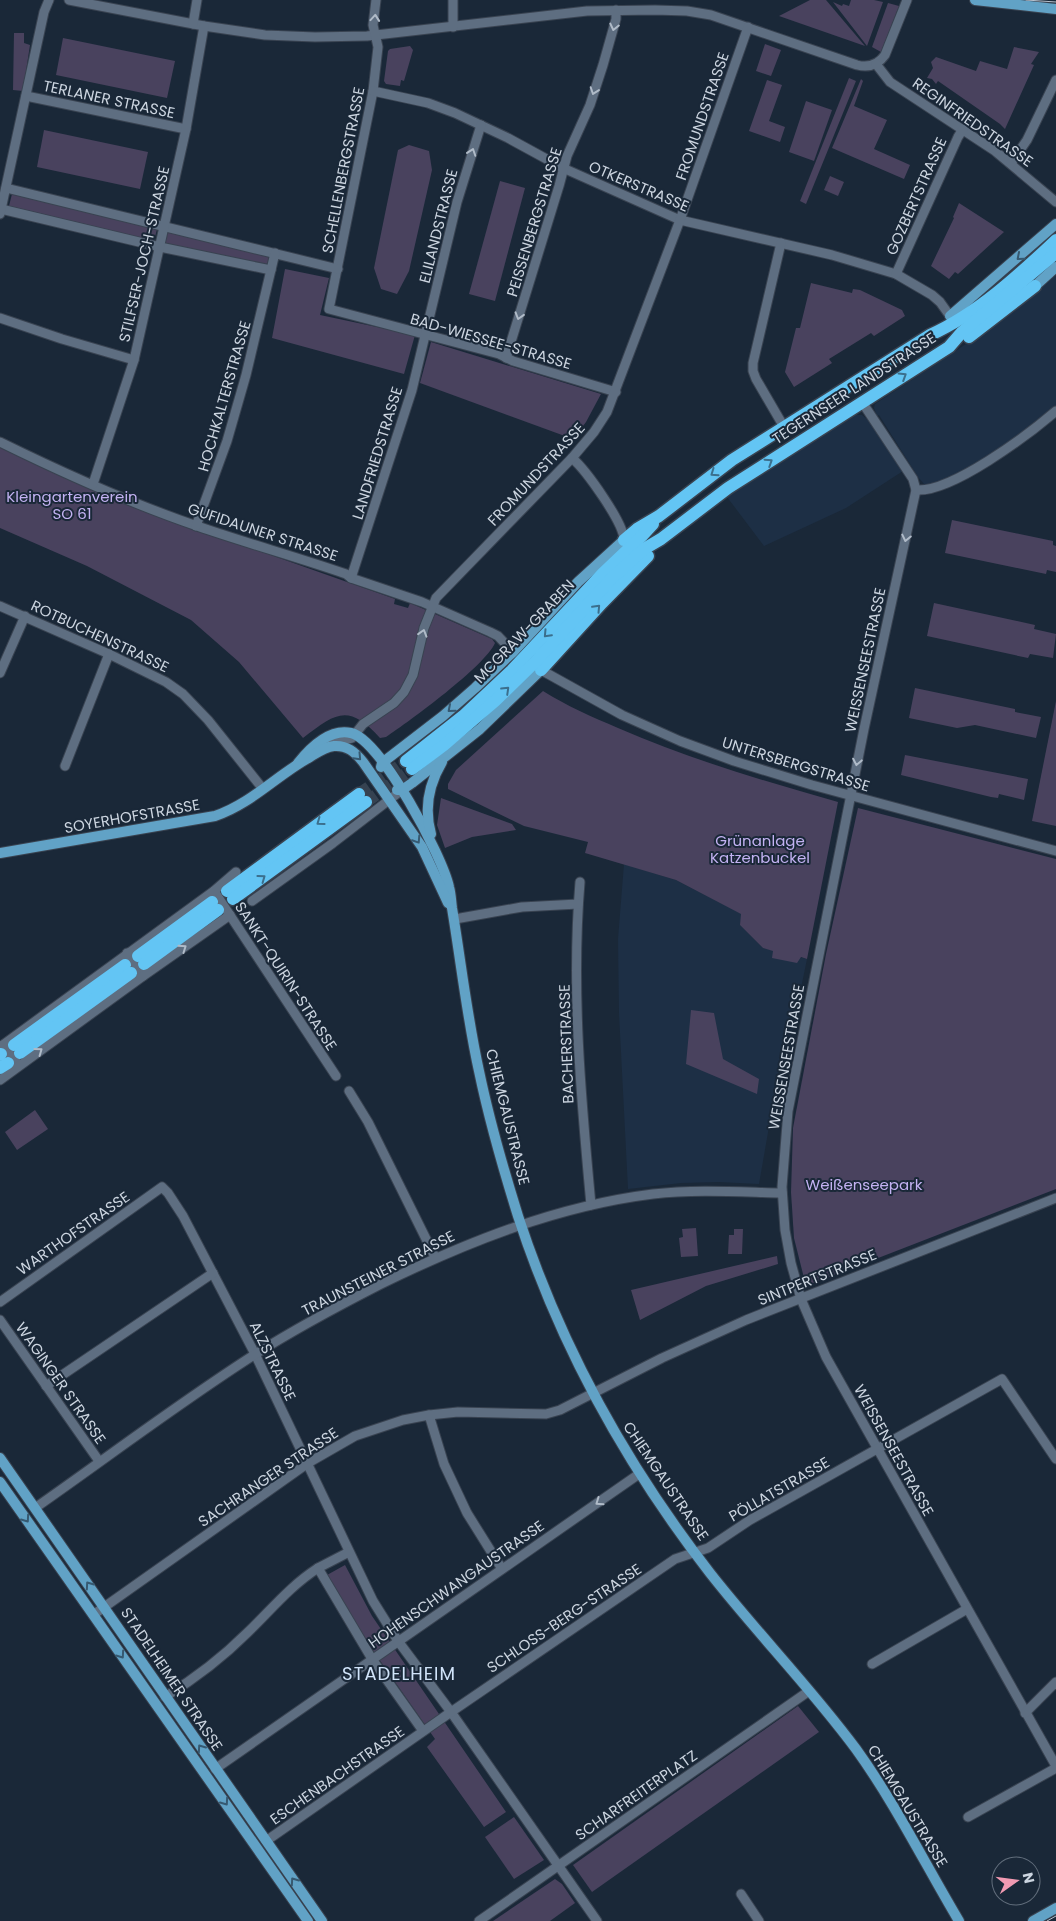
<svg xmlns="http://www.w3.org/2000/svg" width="1056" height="1921" viewBox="0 0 1056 1921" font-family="Poppins,sans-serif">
  <rect width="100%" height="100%" fill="#1a2838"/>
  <g fill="#1d2f45">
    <polygon points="1056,273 1056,407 1002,447 977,463 951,477 928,485 924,484 918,477 879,415 877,416 874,408 875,404 969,342"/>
    <polygon points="856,415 862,415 868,420 903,471 846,508 764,546 727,497"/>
    <polygon points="624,864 676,880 742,914 740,925 763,948 807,959 786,1061 781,1061 777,1081 759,1184 719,1182 681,1183 628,1189 619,1013 618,939"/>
  </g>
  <g fill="#49425e">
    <polygon points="810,0 826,0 865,46 779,16"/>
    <polygon points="851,0 874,0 883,2 867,46 833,2 842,6 843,4 849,6"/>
    <polygon points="888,3 899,6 881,52 872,47"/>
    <polygon points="14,33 24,33 24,43 30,45 23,91 13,90"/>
    <polygon points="63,38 175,61 167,98 56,75"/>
    <polygon points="765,44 781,50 771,76 756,71"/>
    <polygon points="410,46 413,50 404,81 401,80 400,86 386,84 384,81 388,51 390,49"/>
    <polygon points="1014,47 1039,52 1031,64 1034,65 1005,129 1000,124 938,81 936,84 932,79 927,78 933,68 931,62 936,57 976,71 980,61 1007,69"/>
    <polygon points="849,78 856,81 806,204 800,201"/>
    <polygon points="861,79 863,81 854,106 887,120 874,149 910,165 904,179 832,148"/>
    <polygon points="767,80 782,85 769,121 785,127 780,142 749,131"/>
    <polygon points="806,101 832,110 814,161 789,152"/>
    <polygon points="44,130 148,152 140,189 37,167"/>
    <polygon points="409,145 429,151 432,170 409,271 397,294 381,289 374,268 398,150"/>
    <polygon points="830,176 844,182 838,196 824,190"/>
    <polygon points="500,181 525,188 495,301 469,294"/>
    <polygon points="12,194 157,229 154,241 9,206"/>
    <polygon points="959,203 1004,232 958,274 955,272 949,279 931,266 954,218 953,217"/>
    <polygon points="167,232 271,257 268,270 164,245"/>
    <polygon points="285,269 329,278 320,315 415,335 404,374 272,338"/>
    <polygon points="811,283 852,293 853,289 860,290 902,310 905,316 874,336 871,333 829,359 832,363 794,387 785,372 796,328 800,328"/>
    <polygon points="431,342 601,394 586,422 573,439 420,383"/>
    <path d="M0,446L155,514L395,599L394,604L408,608L410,603L492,639L495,643C485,666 410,721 386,737L380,738C348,703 336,713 303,738L239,662L191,620L87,566L0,528Z"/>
    <polygon points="952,520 1053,541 1053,545 1056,546 1056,572 1047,570 1046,574 945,553"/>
    <polygon points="934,603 1035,625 1034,629 1056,634 1053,658 1030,654 1028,658 927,636"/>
    <polygon points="915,688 1015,709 1015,712 1041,717 1036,738 975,725 957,728 909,718"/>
    <path d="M543,691C567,706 592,717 618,728C689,759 764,781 838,802L807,959L801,957L797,963L772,958L773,951L763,948L740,925L741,914L676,880L585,853L588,842L524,826L448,789V784L456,770Z"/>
    <polygon points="1056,701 1056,826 1032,821"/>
    <polygon points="905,755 1028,779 1024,800 999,794 998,798 991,797 901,775"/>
    <polygon points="441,798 512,824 516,830 472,837 445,848 437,825"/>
    <polygon points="858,808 1056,859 1056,1189 806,1286 794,1238 791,1192 793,1128 826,954"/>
    <polygon points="691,1010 714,1013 723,1059 759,1079 757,1094 686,1064"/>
    <polygon points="35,1110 48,1129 17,1150 5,1132"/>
    <polygon points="696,1228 698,1256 681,1257 679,1238 683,1237 682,1229"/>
    <polygon points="734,1229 743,1229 742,1254 728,1254 729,1235 734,1235"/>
    <polygon points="777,1256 778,1264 706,1286 640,1320 631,1290"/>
    <polygon points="345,1565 372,1616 506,1812 484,1827 427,1747 435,1739 360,1632 327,1575"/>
    <polygon points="798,1706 819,1732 592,1892 573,1865"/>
    <polygon points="514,1817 544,1860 514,1879 485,1837"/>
    <polygon points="555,1879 562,1884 575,1903 550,1921 493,1921"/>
  </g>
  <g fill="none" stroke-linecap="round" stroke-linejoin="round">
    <g stroke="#354251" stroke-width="12" stroke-dasharray="12 6" stroke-linecap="butt">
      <polyline points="359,794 406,761"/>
      <polyline points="366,802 412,769"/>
    </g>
    <defs>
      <g id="minor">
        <path d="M69,0L204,26L265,35L315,37L367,36L587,11L655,10L687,11L711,15L857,65C869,68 878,65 885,55L907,0"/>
        <polyline points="376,0 373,25 378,47 373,91 329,309 499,354 513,361 616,392"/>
        <polyline points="193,24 197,0"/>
        <polyline points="453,27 453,0"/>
        <polyline points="876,64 890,82 995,151 1056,202"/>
        <polyline points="373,91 428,103 455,113 508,138 563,168 680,220 832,255 896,274 932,295 940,302 950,316"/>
        <polyline points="26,96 186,129"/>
        <polyline points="1011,163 1027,140 1056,80"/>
        <polyline points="6,188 338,269"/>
        <polyline points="1,209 160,247 271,270"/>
        <polyline points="0,214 44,12 49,0"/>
        <polyline points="781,243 753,363 753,371 756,379 784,427"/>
        <polyline points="896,274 958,137 963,129"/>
        <polyline points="0,318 62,339 134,360"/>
        <polyline points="506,358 559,186 567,156 590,105 603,65 616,19 616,10"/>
        <polyline points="862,402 913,479 916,490 864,729 788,1111 782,1187 785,1230 791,1263 801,1299 826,1357 1056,1766"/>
        <path d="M0,442C63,473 130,503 197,526C246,543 297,557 346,574L351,578L422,602L490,632L498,636L513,652"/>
        <path d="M572,458C586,470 624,523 624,540"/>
        <polyline points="93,484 134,360 186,129 204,26"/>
        <path d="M916,490C951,493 1028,435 1056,411"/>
        <polyline points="196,526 227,441 246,375 275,253"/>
        <polyline points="351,578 412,390 457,202 481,125"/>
        <polyline points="0,606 109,654 166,682 183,694 208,720 263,789"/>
        <polyline points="541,670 622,715 680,741 734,761 812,785 1056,851"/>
        <polyline points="0,673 25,616"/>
        <polyline points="330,745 335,742 352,738 363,724 394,703 404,692 413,675 424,628 436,598 572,458 594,432 607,412 680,220 748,27"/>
        <polyline points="65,766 109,654"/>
        <path d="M580,882C571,989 581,1098 591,1205"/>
        <polyline points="214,891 336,1076"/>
        <polyline points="252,901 333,843 402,790"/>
        <polyline points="455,919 522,907 578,904"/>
        <polyline points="127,953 143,976"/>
        <polyline points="3,1045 19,1065"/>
        <polyline points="0,1047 214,891 236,872"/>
        <polyline points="0,1080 143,976 230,915"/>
        <polyline points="349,1091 368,1122 435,1257"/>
        <polyline points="0,1302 162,1187 168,1193 183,1216 255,1354 373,1601 398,1641 451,1712 597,1921"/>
        <polyline points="0,1320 99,1461"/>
        <polyline points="46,1386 213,1273"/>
        <polyline points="429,1415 444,1464 467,1513 502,1569"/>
        <path d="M35,1508C108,1457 179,1403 254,1355C295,1329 338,1306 381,1284C467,1242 557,1206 653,1194C696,1189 739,1192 782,1193"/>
        <polyline points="349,1552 318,1568 372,1659 423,1731"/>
        <polyline points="93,1615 308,1463 355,1436 403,1420 429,1415 458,1412 546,1414 560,1410 662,1358 746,1320 1056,1198"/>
        <polyline points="872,1664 967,1609"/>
        <path d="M165,1697C194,1679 223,1657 247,1633C271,1610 290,1586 318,1568"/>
        <polyline points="1025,1713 1056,1682"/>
        <polyline points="215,1769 639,1474"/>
        <polyline points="968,1817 1056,1768"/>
        <polyline points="266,1841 451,1712 675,1559 708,1548 750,1520 1002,1379 1056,1459"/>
        <polyline points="741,1894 759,1921"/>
        <polyline points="479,1921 809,1691"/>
      </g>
      <g id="major">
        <polyline points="975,0 1056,9"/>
        <polyline points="1035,286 1056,267"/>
        <polyline points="950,316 1056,224"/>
        <path d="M298,763C310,748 329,728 351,733C381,740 443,857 449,887C451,894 451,901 452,908C461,962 467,1017 479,1071C489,1119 503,1168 518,1216C560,1345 627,1466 710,1573C757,1633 811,1688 856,1749C895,1803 925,1864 959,1921"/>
        <polyline points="381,767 382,763 443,716 475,688 513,652 578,582 624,540"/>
        <polyline points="397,790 402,790 412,783 480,729 541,670"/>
        <path d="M431,834C424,809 429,784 442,762"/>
        <path d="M0,853L215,816C251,804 277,775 310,757C318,752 325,747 334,746C347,745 355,752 363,762L422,847L448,903"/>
        <polyline points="0,1458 322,1921"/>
        <polyline points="0,1482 308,1921"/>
        <polyline points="1033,1921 1056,1908"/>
      </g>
      <g id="highway">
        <polyline points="969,337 1035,286"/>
        <path d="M624,540L637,529L659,516L732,460L930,335C977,314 1019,275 1056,240"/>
        <polyline points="541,670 602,603 648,556"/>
        <polyline points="406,761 463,716 512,670 602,574 642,536 653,524"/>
        <polyline points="412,769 444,745 495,701 535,662 612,578 644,549 661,539 728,488 949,347 962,332 1056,253"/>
        <polyline points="227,891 359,794"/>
        <polyline points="233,899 366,802"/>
        <polyline points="138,956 212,902"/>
        <polyline points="144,964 218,910"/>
        <polyline points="14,1045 125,965"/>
        <polyline points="20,1053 131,973"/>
        <polyline points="0,1055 1,1054"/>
        <polyline points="0,1068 8,1063"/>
      </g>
    </defs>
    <use href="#minor" stroke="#394351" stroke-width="11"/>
    <use href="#major" stroke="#394351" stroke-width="12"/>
    <use href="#highway" stroke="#394351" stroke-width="15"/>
    <use href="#minor" stroke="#5e6e81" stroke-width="9"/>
    <use href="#major" stroke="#61a2c6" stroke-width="10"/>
    <use href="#highway" stroke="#63c5f4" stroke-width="12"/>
    <g stroke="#b9c2ce" stroke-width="1">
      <polyline points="1026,0 1056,2"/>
      <polyline points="1047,1921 1056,1916"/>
    </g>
  </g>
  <defs><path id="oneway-chevron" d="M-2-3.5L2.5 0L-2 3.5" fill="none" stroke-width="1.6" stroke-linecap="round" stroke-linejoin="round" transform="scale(1.25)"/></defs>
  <g stroke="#b0bbc8">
    <use href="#oneway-chevron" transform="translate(375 18) rotate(-85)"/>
    <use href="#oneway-chevron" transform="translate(614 27) rotate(103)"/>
    <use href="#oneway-chevron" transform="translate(594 91) rotate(109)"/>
    <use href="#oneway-chevron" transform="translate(472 152) rotate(-71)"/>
    <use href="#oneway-chevron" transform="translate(519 316) rotate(107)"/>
    <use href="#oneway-chevron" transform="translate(906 538) rotate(102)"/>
    <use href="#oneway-chevron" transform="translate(423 633) rotate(-73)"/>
    <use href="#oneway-chevron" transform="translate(857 762) rotate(101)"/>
    <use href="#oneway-chevron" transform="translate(183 948) rotate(-35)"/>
    <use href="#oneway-chevron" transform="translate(39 1051) rotate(-36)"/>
    <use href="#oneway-chevron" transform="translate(599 1502) rotate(145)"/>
  </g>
  <g stroke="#365971">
    <use href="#oneway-chevron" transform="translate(1020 257) rotate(139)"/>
    <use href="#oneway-chevron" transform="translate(451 709) rotate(139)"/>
    <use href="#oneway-chevron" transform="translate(358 757) rotate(47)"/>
    <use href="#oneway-chevron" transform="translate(417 840) rotate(57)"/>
    <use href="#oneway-chevron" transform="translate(26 1519) rotate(55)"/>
    <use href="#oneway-chevron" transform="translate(89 1585) rotate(-125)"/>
    <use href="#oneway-chevron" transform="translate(121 1655) rotate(55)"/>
    <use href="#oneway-chevron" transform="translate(201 1748) rotate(-125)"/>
    <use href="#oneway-chevron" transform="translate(225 1802) rotate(55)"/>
    <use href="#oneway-chevron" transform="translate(294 1881) rotate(-125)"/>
  </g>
  <g stroke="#3b6f8d">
    <use href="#oneway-chevron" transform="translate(903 376) rotate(-32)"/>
    <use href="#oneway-chevron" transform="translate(769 462) rotate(-33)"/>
    <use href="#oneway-chevron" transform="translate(714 473) rotate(145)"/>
    <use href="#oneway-chevron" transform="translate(597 608) rotate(-47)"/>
    <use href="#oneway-chevron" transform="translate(547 634) rotate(133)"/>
    <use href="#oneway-chevron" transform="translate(506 690) rotate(-44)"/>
    <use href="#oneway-chevron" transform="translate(320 822) rotate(144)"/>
    <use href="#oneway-chevron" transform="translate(262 878) rotate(-36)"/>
  </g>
  <g text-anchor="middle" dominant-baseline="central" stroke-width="4" stroke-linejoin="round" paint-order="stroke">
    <g font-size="15" fill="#ccd5e0" stroke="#1a2838">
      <text transform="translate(109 99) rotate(12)">TERLANER STRASSE</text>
      <text transform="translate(702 116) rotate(-71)">FROMUNDSTRASSE</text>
      <text transform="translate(973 122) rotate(35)">REGINFRIEDSTRASSE</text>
      <text transform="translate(343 170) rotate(-79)">SCHELLENBERGSTRASSE</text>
      <text transform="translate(639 186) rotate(23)">OTKERSTRASSE</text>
      <text transform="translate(916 196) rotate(-66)">GOZBERTSTRASSE</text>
      <text transform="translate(534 222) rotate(-73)">PEISSENBERGSTRASSE</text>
      <text transform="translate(438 226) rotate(-76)">ELILANDSTRASSE</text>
      <text transform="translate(144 254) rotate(-77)">STILFSER-JOCH-STRASSE</text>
      <text transform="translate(491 341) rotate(16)">BAD-WIESSEE-STRASSE</text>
      <text transform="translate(854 388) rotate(-33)">TEGERNSEER LANDSTRASSE</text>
      <text transform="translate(224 396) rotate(-74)">HOCHKALTERSTRASSE</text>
      <text transform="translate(377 453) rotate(-73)">LANDFRIEDSTRASSE</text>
      <text transform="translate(536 474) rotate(-47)">FROMUNDSTRASSE</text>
      <text transform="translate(263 532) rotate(18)">GUFIDAUNER STRASSE</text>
      <text transform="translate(524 631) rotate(-46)">MCGRAW-GRABEN</text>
      <text transform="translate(100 636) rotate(25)">ROTBUCHENSTRASSE</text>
      <text transform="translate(865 660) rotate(-78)">WEISSENSEESTRASSE</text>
      <text transform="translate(796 764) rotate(17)">UNTERSBERGSTRASSE</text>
      <text transform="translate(132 816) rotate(-10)">SOYERHOFSTRASSE</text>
      <text transform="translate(286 976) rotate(57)">SANKT-QUIRIN-STRASSE</text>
      <text transform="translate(566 1044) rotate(-92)">BACHERSTRASSE</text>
      <text transform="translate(786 1057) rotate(-80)">WEISSENSEESTRASSE</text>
      <text transform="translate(508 1117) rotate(76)">CHIEMGAUSTRASSE</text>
      <text transform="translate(73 1233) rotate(-35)">WARTHOFSTRASSE</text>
      <text transform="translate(378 1273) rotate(-27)">TRAUNSTEINER STRASSE</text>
      <text transform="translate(817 1277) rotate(-22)">SINTPERTSTRASSE</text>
      <text transform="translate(273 1361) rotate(64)">ALZSTRASSE</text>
      <text transform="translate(61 1383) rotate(55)">WAGINGER STRASSE</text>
      <text transform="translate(894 1450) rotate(61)">WEISSENSEESTRASSE</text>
      <text transform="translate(268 1477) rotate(-34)">SACHRANGER STRASSE</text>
      <text transform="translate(666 1481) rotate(56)">CHIEMGAUSTRASSE</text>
      <text transform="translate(779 1489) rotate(-30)">PÖLLATSTRASSE</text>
      <text transform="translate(456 1584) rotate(-35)">HOHENSCHWANGAUSTRASSE</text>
      <text transform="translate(564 1618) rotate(-34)">SCHLOSS-BERG-STRASSE</text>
      <text transform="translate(172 1679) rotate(56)">STADELHEIMER STRASSE</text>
      <text transform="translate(337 1775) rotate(-35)">ESCHENBACHSTRASSE</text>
      <text transform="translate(636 1795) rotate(-35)">SCHARFREITERPLATZ</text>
      <text transform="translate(908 1806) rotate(59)">CHIEMGAUSTRASSE</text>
    </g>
    <g font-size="15" fill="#c3b2f2" stroke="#1a2838">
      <text x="72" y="496">Kleingartenverein<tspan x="72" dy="17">SO 61</tspan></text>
      <text x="760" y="840">Grünanlage<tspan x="760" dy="17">Katzenbuckel</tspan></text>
      <text x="864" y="1184">Weißenseepark</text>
    </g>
    <g font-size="18" letter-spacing="1" fill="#d1e4fa" stroke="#1a2838">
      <text x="399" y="1673">STADELHEIM</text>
    </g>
  </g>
  <g transform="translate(1016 1881) rotate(76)"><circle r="24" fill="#1a2838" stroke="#616d7b"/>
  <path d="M0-4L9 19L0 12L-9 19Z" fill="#f19ab2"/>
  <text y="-8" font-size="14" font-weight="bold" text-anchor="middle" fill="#ccd5e0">N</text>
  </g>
</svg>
